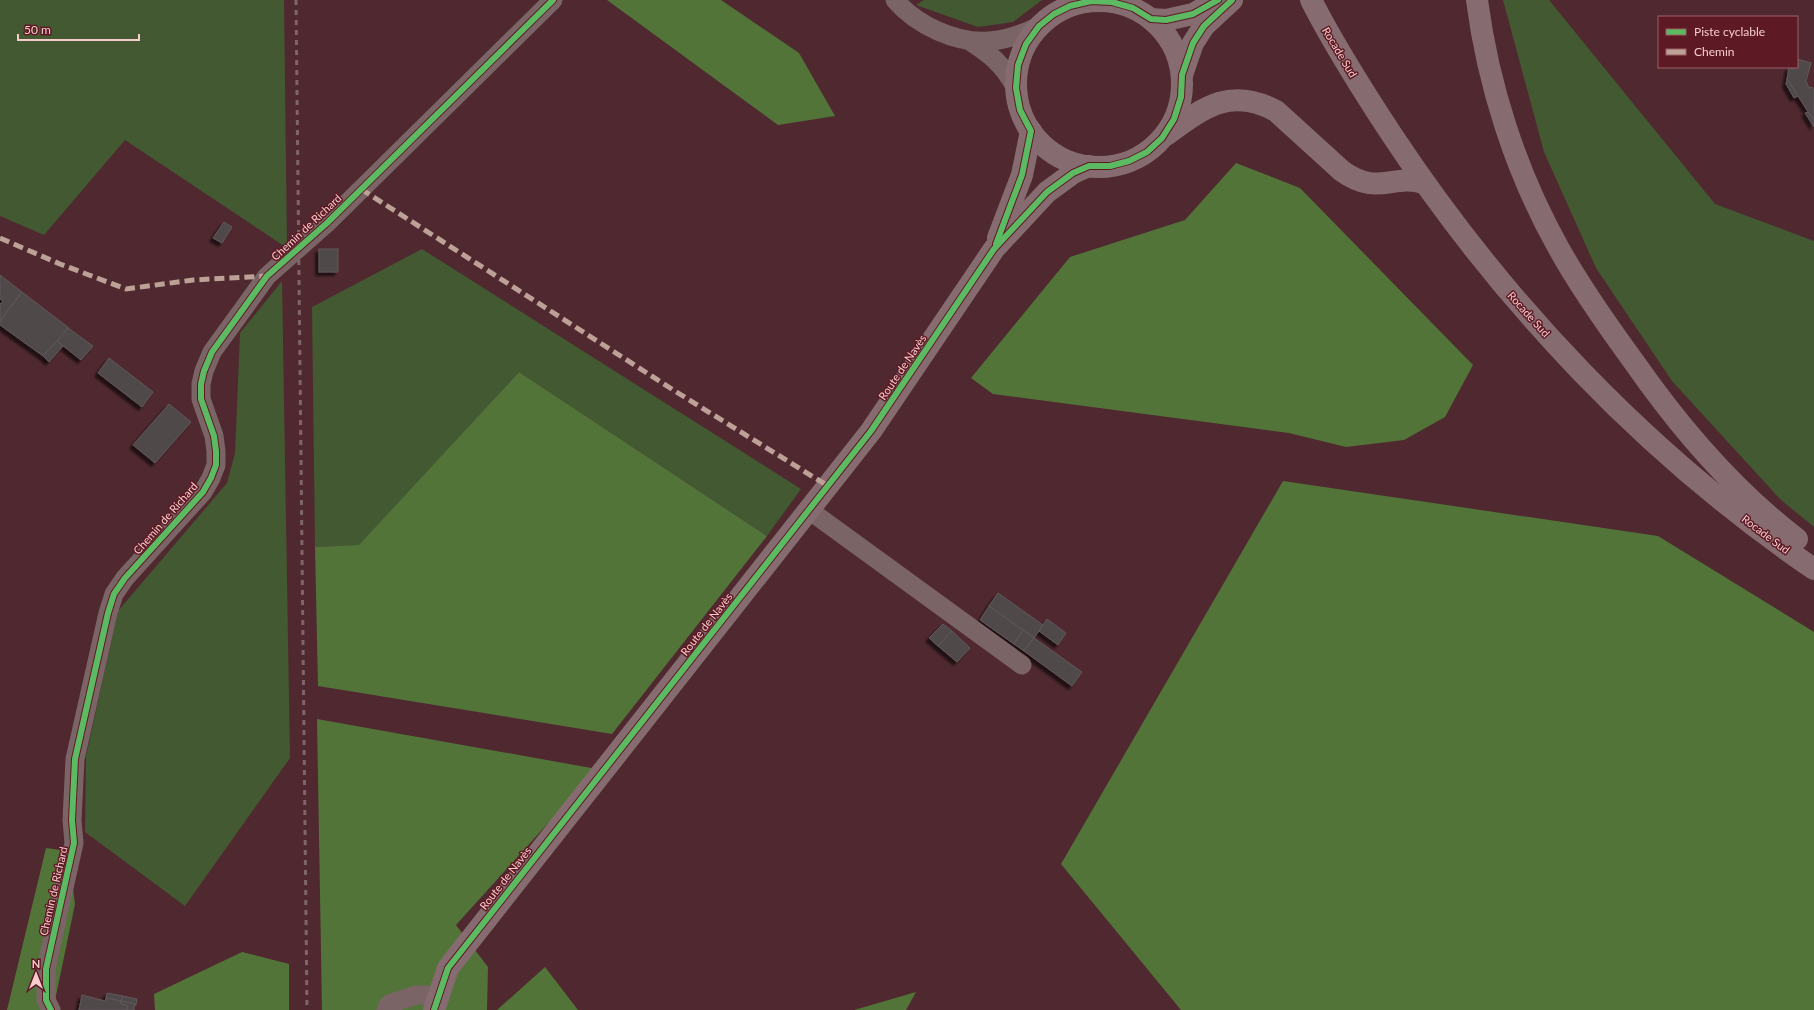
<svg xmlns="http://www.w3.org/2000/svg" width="1814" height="1010" viewBox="0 0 1814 1010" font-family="Lato,sans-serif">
  <defs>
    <filter id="shadow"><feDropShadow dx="-3.5" dy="3.5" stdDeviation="1" flood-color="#0009"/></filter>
  </defs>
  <rect width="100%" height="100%" fill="#4f292f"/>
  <g fill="#435931">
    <polygon points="0,0 284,0 287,248 125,140 44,235 0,216"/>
    <polygon points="924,0 1042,0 1013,22 978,27 916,5"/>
    <polygon points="1503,0 1549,0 1715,204 1814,241 1814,527 1781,500 1672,381 1596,268 1544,152"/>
    <polygon points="422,249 801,489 767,536 519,372 359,546 315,547 312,307"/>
    <polygon points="282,281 290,758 185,906 85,832 86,756 118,611 227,483 235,453 240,333"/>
  </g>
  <g fill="#527439">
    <polygon points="607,0 721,0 799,53 835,116 778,125"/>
    <polygon points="1236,163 1300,188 1473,365 1445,417 1404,440 1346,447 1289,433 993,394 971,378 1070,257 1185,220"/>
    <polygon points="519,372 767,536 612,734 318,686 315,547 359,545"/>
    <polygon points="1283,481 1658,536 1814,632 1814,1010 1181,1010 1061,864"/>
    <polygon points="317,719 597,769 456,925 488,967 487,1010 322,1010"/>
    <polygon points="46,848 68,851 75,904 53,1010 7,1010"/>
    <polygon points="242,952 289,964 289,1010 155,1010 154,994"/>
    <polygon points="545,967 578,1010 497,1010"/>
    <polygon points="916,992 906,1010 854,1010"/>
  </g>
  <g fill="#50494a" stroke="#60585b" filter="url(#shadow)">
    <polygon points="1797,59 1811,63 1806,81 1809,88 1812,87 1814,90 1814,121 1787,79 1789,67 1793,69 1794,67 1797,67"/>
    <polygon points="1787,79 1798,96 1794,98 1786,84"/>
    <polygon points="1808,112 1814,121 1814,127 1805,113"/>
    <polygon points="224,222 232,227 222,243 213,238"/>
    <rect x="319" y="249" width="19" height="23"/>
    <polygon points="0,275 22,292 0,321 0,304 3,301 0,299"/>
    <polygon points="22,292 69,328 43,356 0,325 0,321"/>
    <polygon points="68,328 93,346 81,360 57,341"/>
    <polygon points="57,341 63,346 49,362 43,356"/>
    <polygon points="109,358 153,392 142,407 98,373"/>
    <polygon points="169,404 191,422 155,463 133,445"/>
    <polygon points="998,593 1043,625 1034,638 989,606"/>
    <polygon points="989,606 1023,630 1014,644 980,620"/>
    <polygon points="1047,619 1066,633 1058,645 1039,631"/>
    <polygon points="943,624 952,631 938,646 929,638"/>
    <polygon points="1023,630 1034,638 1024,651 1014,644"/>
    <polygon points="952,631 970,648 957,662 938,646"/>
    <polygon points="1034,638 1082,672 1072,686 1024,651"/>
    <polygon points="107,993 123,996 121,1001 106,998"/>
    <polygon points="82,995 105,1001 106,998 121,1001 121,1004 128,1006 127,1010 79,1010"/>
    <polygon points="123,996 137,999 136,1005 121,1001"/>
    <polygon points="121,1001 135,1004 134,1010 127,1010 128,1006 121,1004"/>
  </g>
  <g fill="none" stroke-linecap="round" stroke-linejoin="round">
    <g stroke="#7b6466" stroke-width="19">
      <path d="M895,0C916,25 957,44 989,41C1007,40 1023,34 1039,26"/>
      <path d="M968,40C990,54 1003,64 1016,88"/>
      <polyline points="809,510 1022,665"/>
      <polyline points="51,1010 46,1000 46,969 74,843 72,820 75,759 108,613 114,594 125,578 203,492 211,478 216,465 216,451 214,436 201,399 201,384 204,371 212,352 267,276 327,223 553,0"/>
      <polyline points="386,1010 389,1004 416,995 439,995"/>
    </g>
    <g stroke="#866c70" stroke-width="22">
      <path d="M1311,0C1335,47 1363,91 1392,135C1504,304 1646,454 1814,569"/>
      <path d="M1477,0C1488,85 1516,172 1558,247C1580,287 1607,325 1634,362C1680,428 1733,490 1797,539"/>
      <circle cx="1099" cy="84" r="83"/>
      <polyline points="1151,19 1166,20 1193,14 1218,0"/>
      <polyline points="1182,75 1193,43 1204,26 1232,0"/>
      <path d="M1166,135C1203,108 1230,86 1276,111L1342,171C1378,197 1393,173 1424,183"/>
      <polyline points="998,238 1022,175 1031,131"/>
      <polyline points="434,1010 448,968 871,431 994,249 1047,192 1073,173 1089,166"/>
    </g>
    <polyline stroke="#7f6568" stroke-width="3" stroke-dasharray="5 5" stroke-linecap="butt" points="296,0 307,1010"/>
    <g stroke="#bda197" stroke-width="5" stroke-dasharray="10 5" stroke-linecap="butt">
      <polyline points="361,189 678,393 828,486"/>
      <polyline points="0,238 60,264 126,289 193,280 267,276"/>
    </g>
    <defs>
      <g id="cycleway">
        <polyline points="996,244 1022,175 1031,131 1020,110 1016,88 1018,65 1026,44 1039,26 1054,14 1070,6 1091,1 1112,2 1133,8 1151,19 1166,20 1193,14 1218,0"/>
        <polyline points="51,1010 46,1000 46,969 74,843 72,820 75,759 108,613 114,594 125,578 203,492 211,478 216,465 216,451 214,436 201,399 201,384 204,371 212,352 267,276 327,223 553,0"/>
        <polyline points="434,1010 448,968 871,431 994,249 1047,192 1073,173 1089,166 1110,166 1129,161 1147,152 1162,138 1174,119 1181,97 1182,75 1193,43 1204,26 1232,0"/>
      </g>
    </defs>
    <use href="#cycleway" stroke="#5e1a24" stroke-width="8"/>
    <use href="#cycleway" stroke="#5cba63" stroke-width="6"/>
  </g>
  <g text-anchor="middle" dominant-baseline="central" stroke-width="3" stroke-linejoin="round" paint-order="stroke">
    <g font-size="11" fill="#f7cccd" stroke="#5e1a24">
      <text transform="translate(1340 52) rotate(59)">Rocade Sud</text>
      <text transform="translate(306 227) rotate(-43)">Chemin de Richard</text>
      <text transform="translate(1529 314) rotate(48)">Rocade Sud</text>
      <text transform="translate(902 367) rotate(-56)">Route de Navès</text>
      <text transform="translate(165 518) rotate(-49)">Chemin de Richard</text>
      <text transform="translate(1766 534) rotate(37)">Rocade Sud</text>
      <text transform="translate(706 624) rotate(-52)">Route de Navès</text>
      <text transform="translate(505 878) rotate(-52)">Route de Navès</text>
      <text transform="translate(53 891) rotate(-77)">Chemin de Richard</text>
    </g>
  </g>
  <rect x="1658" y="16" width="140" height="52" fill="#5e1a24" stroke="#9b6168"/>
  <rect x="1666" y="29" width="20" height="6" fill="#5cba63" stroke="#9b6168"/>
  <text x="1694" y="36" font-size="12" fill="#f7cccd">Piste cyclable</text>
  <rect x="1666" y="49" width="20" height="6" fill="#bda197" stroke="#9b6168"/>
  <text x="1694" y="56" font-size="12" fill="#f7cccd">Chemin</text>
  <g transform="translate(36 974)" stroke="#5e1a24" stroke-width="3" paint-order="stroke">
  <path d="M0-3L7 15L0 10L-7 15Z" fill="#f7cccd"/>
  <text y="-6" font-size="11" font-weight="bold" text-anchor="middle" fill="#f7cccd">N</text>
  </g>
  <path d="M18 34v6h121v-6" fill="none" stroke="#f7cccd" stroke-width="2"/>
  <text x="24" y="34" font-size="12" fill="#f7cccd" stroke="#5e1a24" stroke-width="3" paint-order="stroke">50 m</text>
</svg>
